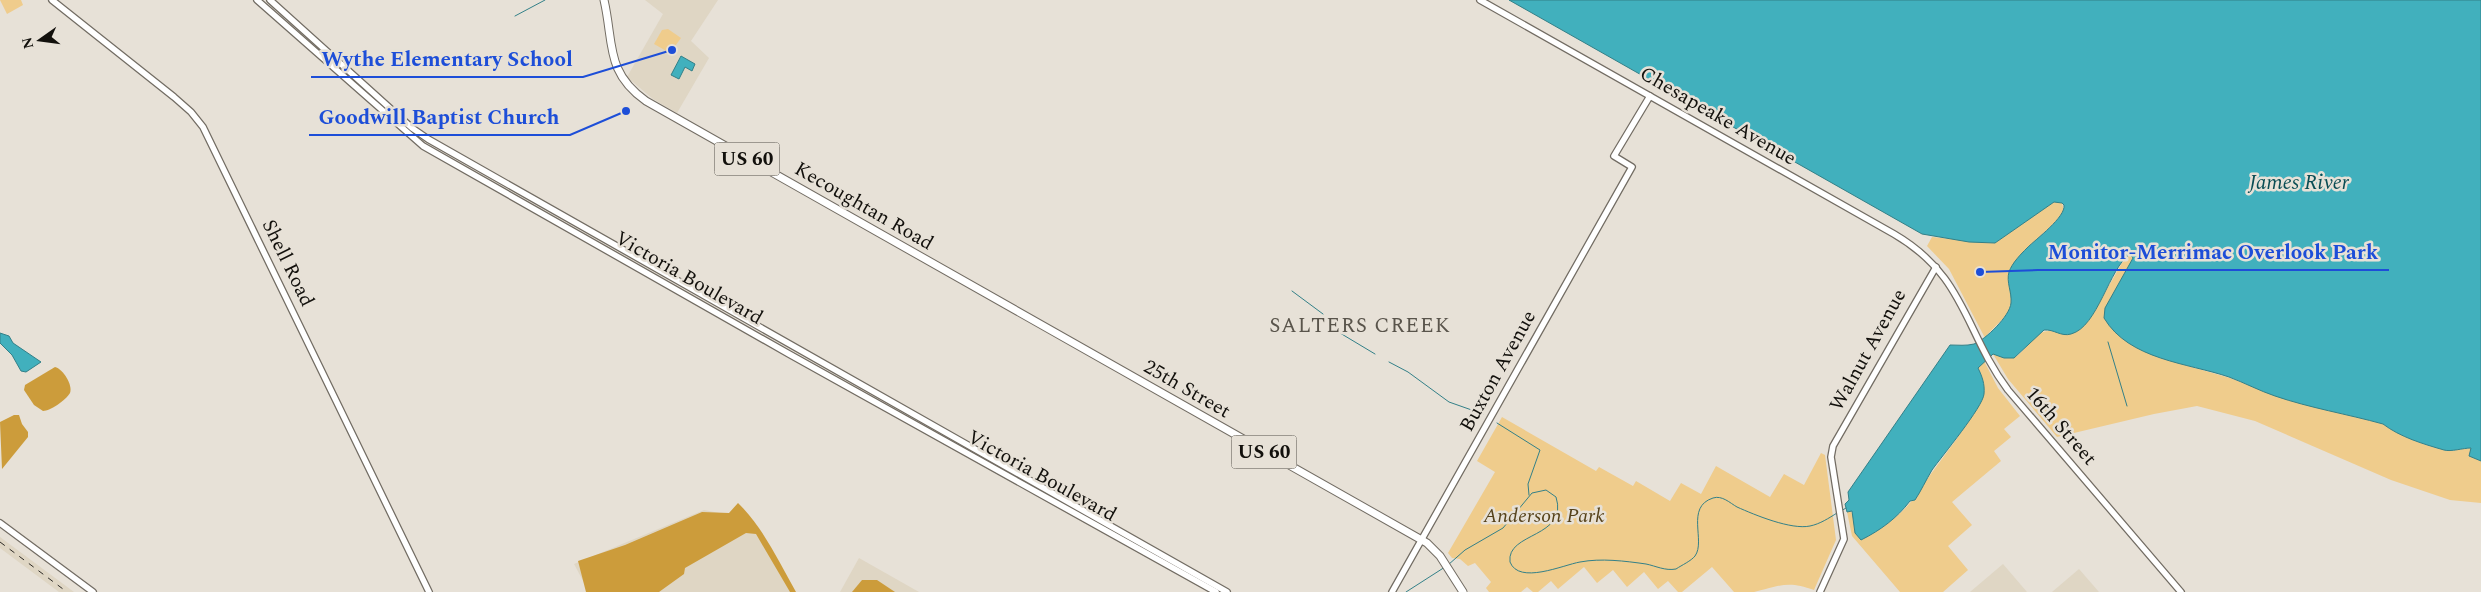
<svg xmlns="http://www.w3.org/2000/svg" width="2481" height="592" viewBox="0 0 2481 592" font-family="Spectral,serif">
  <rect width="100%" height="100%" fill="#e7e1d7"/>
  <g fill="#dfd6c4">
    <polygon points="645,0 718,0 691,41 709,58 677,113 653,99 627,77 663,14"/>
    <polygon points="704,510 750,519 794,592 589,592 574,564"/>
    <polygon points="0,537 74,592 59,592 0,548"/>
    <polygon points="859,558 919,592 840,592"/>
    <polygon points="2003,564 2027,592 1970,592"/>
    <polygon points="2079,569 2099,592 2052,592"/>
  </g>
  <g fill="#efcc8c">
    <polygon points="0,0 21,0 23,5 7,14"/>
    <polygon points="668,29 681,38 670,53 654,44 662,30"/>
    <path d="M2054,202L2062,203L2064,211C2049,232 2025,245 2011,268C2004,279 2014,292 2011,305C2007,319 1992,327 1985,338L1949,269L1927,246L1932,237L1995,243Z"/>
    <path d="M2130,254L2133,258L2104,313L2157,357L2230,378L2289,400L2383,424C2400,437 2424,445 2444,450C2452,452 2464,448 2472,448L2469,456L2481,461V503L2450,500L2391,480L2255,421L2197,406L2154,414L2057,437L2008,379L1993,354L2014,358C2030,348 2036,324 2058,333L2089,320L2122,263Z"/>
    <path d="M1984,361L1998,388L2020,416L2004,429L2011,437L1994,451L2001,461L1952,502L1972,525L1948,546L1968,570L1943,592H1900L1852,536L1847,512L1851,511L1861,540C1875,533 1887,525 1898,515C1906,509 1910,501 1918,496L1919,491C1930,474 1982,408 1984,394C1985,384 1982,376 1978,367Z"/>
    <path d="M1502,417L1596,471L1599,467L1633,486L1636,481L1670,501L1681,483L1701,494L1716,466L1770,497L1784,474L1804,485L1821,453L1825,455L1836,540L1814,590C1788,580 1779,586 1754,592C1748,592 1740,592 1734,592L1712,567L1682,592H1678L1668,581L1658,589L1644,572L1627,587L1613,570L1597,583L1584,567L1558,589L1551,581L1538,592H1533L1527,587L1521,592H1489L1486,588L1491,582L1475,563L1468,566L1460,559L1452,558L1448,553L1495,472L1477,461Z"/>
  </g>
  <g fill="#cc9c3b">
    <path d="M55,367C63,369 73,385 70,393C66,400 50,411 43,411L34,405L24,390L25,385Z"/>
    <polygon points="14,415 19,415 22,424 28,432 28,437 2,469 0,422"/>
    <path d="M738,503C763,527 779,562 796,592H790L756,534L746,533L685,568L684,574L659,592H586L578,561L625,545L702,512L729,513Z"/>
    <polygon points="862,580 877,580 895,592 852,592"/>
  </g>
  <g fill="#41b0bd" stroke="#338088">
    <path d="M1509,0H2481V461L2469,456L2471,448C2463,448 2451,452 2444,450C2423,444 2400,437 2383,424C2347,414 2310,408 2275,396C2260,391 2245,383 2229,377C2188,363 2129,360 2104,318L2105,308L2133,258L2130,254C2109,268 2098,327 2071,334C2061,337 2054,329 2044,330L2014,358H2004L1993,354L1978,368C1982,376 1985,384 1984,394C1983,407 1942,456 1932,470C1926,480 1921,491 1915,500L1910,501C1897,518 1881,530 1861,540L1855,533L1852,511L1847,512L1845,504L1849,500L1848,492L1950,345C1958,345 1966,346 1974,344C1985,340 2010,316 2011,303C2012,292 2006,282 2009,272C2012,263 2021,254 2027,248C2036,239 2066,217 2064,205L2062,203L2054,202L1995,243L1969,242L1922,234Z"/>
    <polygon points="681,56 695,64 692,71 685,67 679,79 671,75"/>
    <polygon points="0,333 9,336 13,343 41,362 26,372 21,371 12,355 0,343"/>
  </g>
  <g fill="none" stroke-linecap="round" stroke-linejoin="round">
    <g stroke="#338088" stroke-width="1">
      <polyline points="515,16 545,0"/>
      <polyline points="1292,291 1323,314"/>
      <polyline points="1335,330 1375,354"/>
      <polyline points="2108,342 2127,406"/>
      <polyline points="1389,362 1408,372 1449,402 1483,414"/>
      <polyline points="1497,423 1540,450 1528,484 1529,495"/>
      <polyline points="1841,511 1846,508"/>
      <path d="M1448,565L1465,550L1503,528L1532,493L1546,490L1556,497C1569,538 1506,532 1510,562C1519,585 1563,565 1580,562C1601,558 1625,561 1646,564C1656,566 1665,571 1676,569C1682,565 1691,561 1695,556C1706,541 1685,507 1713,498C1722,495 1730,503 1737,507C1755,515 1791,530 1810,526C1820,524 1829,518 1837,513"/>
      <polyline points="1406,592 1445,567"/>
    </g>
    <defs>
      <g id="secondary">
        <polyline points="52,0 174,97 191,112 203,127 429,592"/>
        <polyline points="257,0 423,146 789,354 1216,592"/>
        <polyline points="270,0 412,128 428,139 1227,592"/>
        <path d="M1480,0L1894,234C1966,276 1964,331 2008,390L2181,592"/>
        <polyline points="0,523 93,592"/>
        <polyline points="1392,592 1632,167 1614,156 1650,96"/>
        <polyline points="1820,592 1844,539 1831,457 1833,446 1936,267"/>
      </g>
      <path id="primary" d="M604,0C614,43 605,72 646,101L1427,543L1440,556L1463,592"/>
    </defs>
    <use href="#secondary" stroke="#726c63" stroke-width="8"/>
    <use href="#primary" stroke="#726c63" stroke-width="9"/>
    <use href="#secondary" stroke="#fff" stroke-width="5.5"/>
    <use href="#primary" stroke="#fff" stroke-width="7"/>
    <polyline stroke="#2e2b26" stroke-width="1" stroke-dasharray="6 6" stroke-linecap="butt" points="0,542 67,592"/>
  </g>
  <g text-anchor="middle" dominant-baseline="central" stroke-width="5" stroke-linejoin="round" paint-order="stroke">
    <g fill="#e7e1d7" stroke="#524f49" stroke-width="1">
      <rect x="714.5" y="142.5" width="65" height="33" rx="4"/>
      <rect x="1231.5" y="435.5" width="65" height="33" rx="4"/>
    </g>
    <g font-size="19" font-weight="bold" fill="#12100c">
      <text x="747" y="159">US 60</text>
      <text x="1264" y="452">US 60</text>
    </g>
    <g font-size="20" fill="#12100c" stroke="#e7e1d7">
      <text transform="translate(1718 116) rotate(30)">Chesapeake Avenue</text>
      <text transform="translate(864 206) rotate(30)">Kecoughtan Road</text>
      <text transform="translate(288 263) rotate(64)">Shell Road</text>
      <text transform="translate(689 278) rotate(30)">Victoria Boulevard</text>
      <text transform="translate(1868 350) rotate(-61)">Walnut Avenue</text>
      <text transform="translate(1498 371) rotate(-61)">Buxton Avenue</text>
      <text transform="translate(1187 389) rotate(30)">25th Street</text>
      <text transform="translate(2061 426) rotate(49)">16th Street</text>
      <text transform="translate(1042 476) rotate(29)">Victoria Boulevard</text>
    </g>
    <g font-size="20" font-style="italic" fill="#554119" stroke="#e7e1d7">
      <text x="1544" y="516">Anderson Park</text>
    </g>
    <g font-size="21" font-style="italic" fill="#0a4d54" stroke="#e7e1d7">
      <text x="2299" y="183">James River</text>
    </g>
    <g font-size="21" letter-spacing="1" fill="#59544b" stroke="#e7e1d7">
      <text x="1360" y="326">SALTERS CREEK</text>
    </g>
  </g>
  <path fill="none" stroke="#1d4ed8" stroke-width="2" d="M672 50L583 77H311M626 111L570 135H309M1980 272L2038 270H2389"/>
  <g fill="#1d4ed8" stroke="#e7e1d7" stroke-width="2">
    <circle cx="672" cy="50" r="5"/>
    <circle cx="626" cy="111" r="5"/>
    <circle cx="1980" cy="272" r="5"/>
  </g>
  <g font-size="21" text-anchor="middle" font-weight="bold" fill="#1d4ed8" stroke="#e7e1d7" stroke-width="5" stroke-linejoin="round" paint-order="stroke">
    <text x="447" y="66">Wythe Elementary School</text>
    <text x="439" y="124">Goodwill Baptist Church</text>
    <text x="2213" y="259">Monitor-Merrimac Overlook Park</text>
  </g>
  <g transform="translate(40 40) rotate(256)" stroke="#e7e1d7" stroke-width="4" paint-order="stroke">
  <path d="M0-4L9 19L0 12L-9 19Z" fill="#12100c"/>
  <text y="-8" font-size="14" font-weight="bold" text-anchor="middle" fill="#12100c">N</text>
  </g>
</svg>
